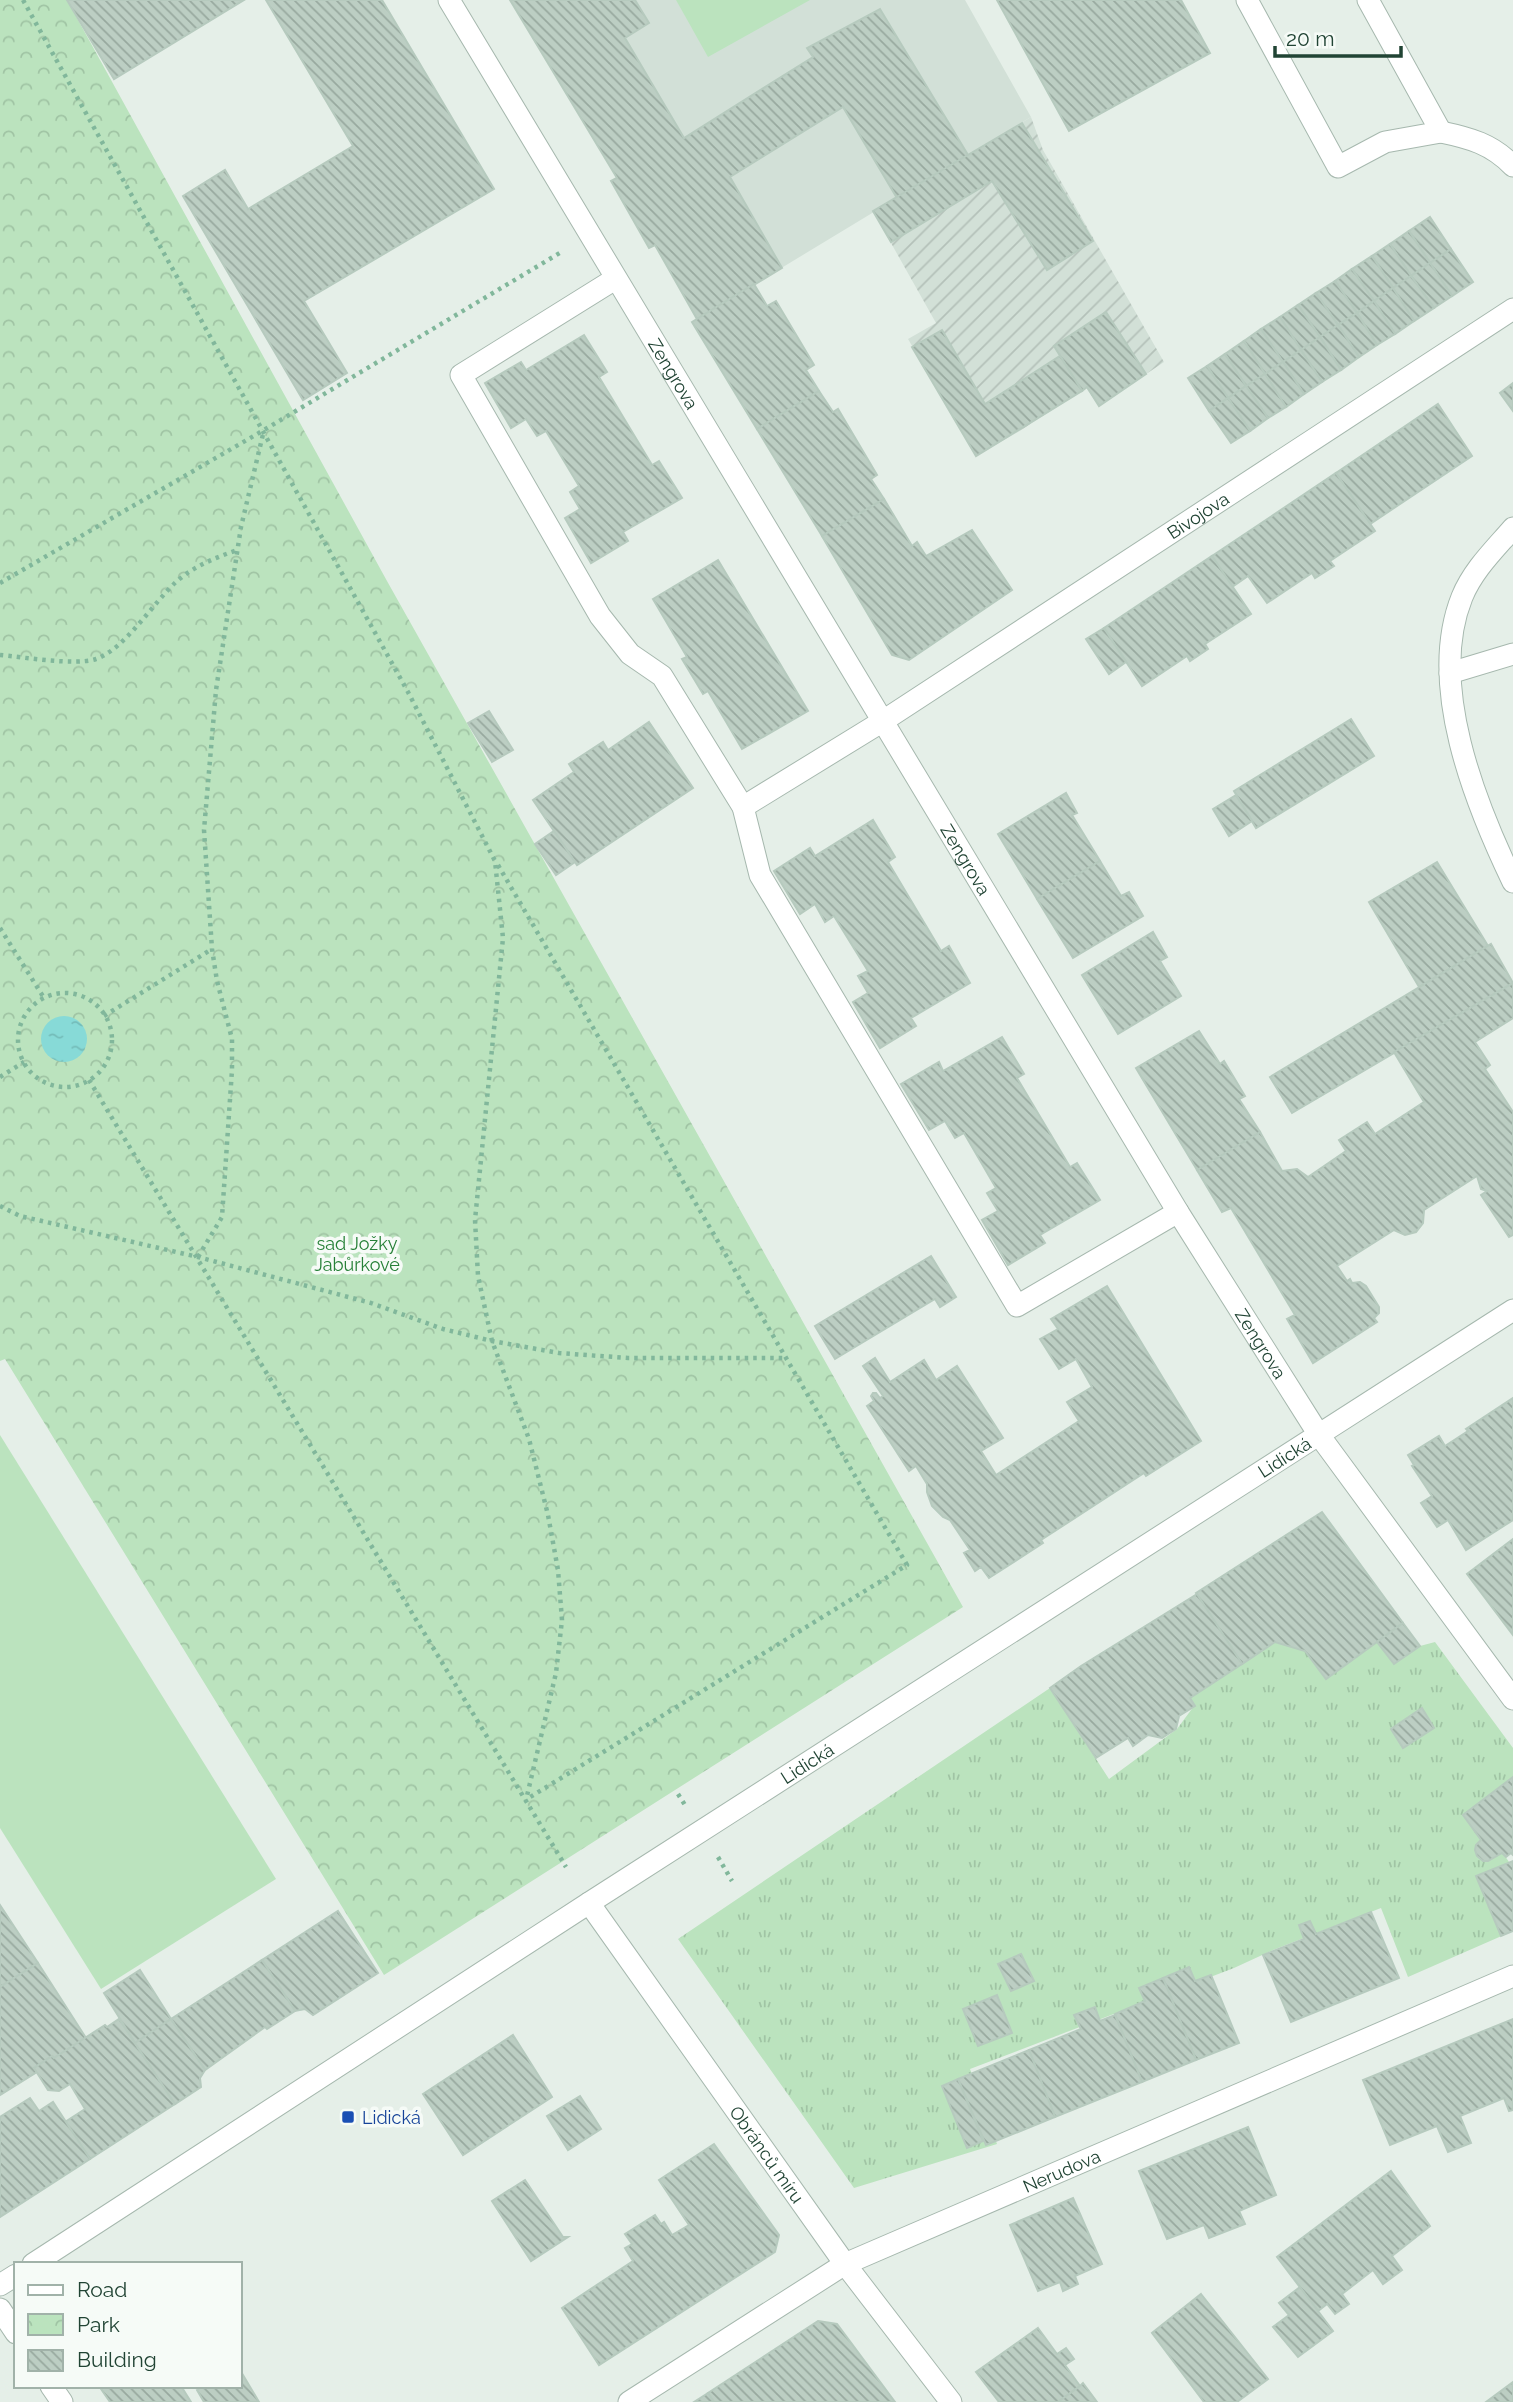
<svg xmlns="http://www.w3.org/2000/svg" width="1513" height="2402" viewBox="0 0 1513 2402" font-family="Raleway,sans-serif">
  <defs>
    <pattern id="industrial-furrows" width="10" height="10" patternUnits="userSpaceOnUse" patternTransform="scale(1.75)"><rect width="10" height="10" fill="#d2e0d7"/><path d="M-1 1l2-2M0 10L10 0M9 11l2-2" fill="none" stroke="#b4c1b9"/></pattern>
    <pattern id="grass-tufts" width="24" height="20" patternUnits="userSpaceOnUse" patternTransform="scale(1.75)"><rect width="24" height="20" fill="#bbe3be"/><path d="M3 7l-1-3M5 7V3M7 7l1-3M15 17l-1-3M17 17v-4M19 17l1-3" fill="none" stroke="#a0c4a4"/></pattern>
    <pattern id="park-crowns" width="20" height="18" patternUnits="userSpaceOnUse" patternTransform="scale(1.75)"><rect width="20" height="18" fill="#bbe3be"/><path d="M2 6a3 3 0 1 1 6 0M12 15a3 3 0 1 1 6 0" fill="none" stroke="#a0c4a4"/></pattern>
    <pattern id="water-ripples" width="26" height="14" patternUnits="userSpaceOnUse" patternTransform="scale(1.75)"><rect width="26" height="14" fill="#87dad7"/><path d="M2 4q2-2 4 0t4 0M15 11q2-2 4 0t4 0" fill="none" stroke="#74bcb9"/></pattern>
    <pattern id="building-back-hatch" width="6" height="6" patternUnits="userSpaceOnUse" patternTransform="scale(1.75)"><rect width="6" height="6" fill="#bccec3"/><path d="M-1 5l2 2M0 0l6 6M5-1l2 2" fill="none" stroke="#98a99f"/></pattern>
  </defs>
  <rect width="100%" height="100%" fill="#e5efe8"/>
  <polygon fill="#d2e0d7" points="510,0 965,0 1031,117 697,319 655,245 649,248 611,181 616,177"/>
  <polygon fill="url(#industrial-furrows)" points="1031,117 1043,150 1164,362 1099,406 1086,388 1018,432 976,456 908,339 936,323 873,211"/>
  <polygon fill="url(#grass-tufts)" points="1275,1642 1305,1651 1377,1642 1394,1664 1420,1646 1435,1642 1513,1748 1513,1781 1473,1808 1511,1865 1513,1931 1408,1977 1381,1908 1273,1950 1234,1968 970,2069 997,2144 854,2188 678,1939 1050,1688 1109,1779 1177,1729 1194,1706 1190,1698"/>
  <polygon fill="url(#park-crowns)" points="0,0 67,0 387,581 963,1607 384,1975 5,1359 0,1361"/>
  <g fill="#bbe3be">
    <polygon points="676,0 810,0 708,57"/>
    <polygon points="0,1435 276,1879 101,1989 0,1828"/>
  </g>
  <circle fill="url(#water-ripples)" cx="64" cy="1039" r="23"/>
  <g fill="url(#building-back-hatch)" stroke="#b6cabe" stroke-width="2">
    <polygon points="67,0 244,0 114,79"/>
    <polygon points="266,0 382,0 494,189 304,301 347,373 303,400 183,196 225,170 248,209 353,146"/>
    <polygon points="510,0 635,0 649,23 625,38 684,138 813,57 807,48 880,9 968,155 897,198 843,107 730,177 782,268 697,319 655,245 649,248 611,181 617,178"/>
    <polygon points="997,0 1181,0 1210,53 1069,131"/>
    <polygon points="1022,123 1093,241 1047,270 992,181 891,242 873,211"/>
    <polygon points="1430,217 1451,249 1430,263 1409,231"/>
    <polygon points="1409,231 1430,263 1411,276 1390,244"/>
    <polygon points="1390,244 1411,276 1393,288 1372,256"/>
    <polygon points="1451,249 1473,282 1452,296 1430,263"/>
    <polygon points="1372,256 1393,288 1374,301 1352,269"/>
    <polygon points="1430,263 1452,296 1434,308 1411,276"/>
    <polygon points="1352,269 1374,301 1357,313 1335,281"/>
    <polygon points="1411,276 1434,308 1414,321 1393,288"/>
    <polygon points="1335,281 1357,313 1338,325 1316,293"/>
    <polygon points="754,284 767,306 776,301 814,365 806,370 819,391 757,429 692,322"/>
    <polygon points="1393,288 1414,321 1395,334 1374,301"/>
    <polygon points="1316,293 1338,325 1320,337 1298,305"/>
    <polygon points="1374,301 1395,334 1377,345 1357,313"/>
    <polygon points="1298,305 1320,337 1301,350 1280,317"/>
    <polygon points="1106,312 1146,374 1099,406 1087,387 1082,391 1054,346"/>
    <polygon points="1357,313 1377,345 1359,357 1338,325"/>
    <polygon points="1280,317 1301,350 1283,362 1261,329"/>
    <polygon points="1338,325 1359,357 1341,370 1320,337"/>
    <polygon points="1261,329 1283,362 1265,374 1244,341"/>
    <polygon points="942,330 985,404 1060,356 1082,391 976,456 912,347"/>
    <polygon points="584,335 607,372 599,377 652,465 659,461 682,498 623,532 628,541 591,563 565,518 580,509 570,492 579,486 546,431 537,436 526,419 511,428 485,383 521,362 526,370"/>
    <polygon points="1320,337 1341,370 1322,382 1301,350"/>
    <polygon points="1244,341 1265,374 1246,386 1225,354"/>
    <polygon points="1301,350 1322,382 1304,394 1283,362"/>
    <polygon points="1225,354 1246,386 1228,398 1207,366"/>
    <polygon points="1283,362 1304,394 1286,407 1265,374"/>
    <polygon points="1207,366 1228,398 1209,411 1188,378"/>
    <polygon points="1265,374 1286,407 1268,418 1246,386"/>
    <polygon points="1513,383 1513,411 1500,393"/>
    <polygon points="1246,386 1268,418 1250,431 1228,398"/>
    <polygon points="819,391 833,412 838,409 877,475 871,479 884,499 822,536 757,429"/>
    <polygon points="1228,398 1250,431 1231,443 1209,411"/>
    <polygon points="1438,404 1472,456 1370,524 1336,473"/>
    <polygon points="1336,473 1375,531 1330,561 1334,566 1315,578 1312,573 1267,603 1248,576 1232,587 1212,556"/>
    <polygon points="884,499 912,546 917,542 926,556 972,530 1012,590 909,660 892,655 822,536"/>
    <polygon points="1212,556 1251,614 1205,644 1208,649 1190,661 1187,656 1142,686 1104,628"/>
    <polygon points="718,560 808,711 742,749 708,691 703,694 682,659 687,657 653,599"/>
    <polygon points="1104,628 1126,662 1109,674 1086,639"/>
    <polygon points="489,711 513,750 492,762 468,723"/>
    <polygon points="1351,719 1374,756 1256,828 1234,791"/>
    <polygon points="649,722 693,788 577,865 533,800 574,772 569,764 603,742 608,750"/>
    <polygon points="1066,793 1077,813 1072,815 1100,861 1037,899 998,834"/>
    <polygon points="1236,795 1252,821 1229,836 1213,809"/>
    <polygon points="873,820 895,857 888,862 941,951 949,946 970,983 911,1018 916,1026 880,1048 853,1002 868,993 858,976 868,971 834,916 825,922 815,904 800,914 774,871 810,848 815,856"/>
    <polygon points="554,831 575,862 556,875 535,844"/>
    <polygon points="1100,861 1121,896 1129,892 1143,916 1073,958 1037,899"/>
    <polygon points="1437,862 1488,946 1419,987 1369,902"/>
    <polygon points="1153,932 1167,957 1160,961 1181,996 1118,1034 1082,975"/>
    <polygon points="1491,944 1513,983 1292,1113 1270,1077"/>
    <polygon points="1513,983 1513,1018 1475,1042 1490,1065 1485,1069 1513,1112 1513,1235 1509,1237 1481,1195 1487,1191 1481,1189 1477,1176 1424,1210 1423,1223 1416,1232 1405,1235 1394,1230 1337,1266 1347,1281 1350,1279 1352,1283 1360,1282 1366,1286 1379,1307 1379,1313 1374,1318 1377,1322 1313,1363 1287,1319 1295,1315 1231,1208 1222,1212 1197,1170 1260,1132 1282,1171 1297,1169 1308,1177 1346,1151 1339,1140 1367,1122 1375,1134 1424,1102 1394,1052"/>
    <polygon points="1199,1031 1220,1064 1224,1061 1245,1096 1239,1099 1260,1132 1197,1170 1136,1068"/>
    <polygon points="1002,1037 1024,1074 1017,1078 1070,1167 1077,1163 1100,1200 1040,1235 1045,1243 1008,1265 982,1220 998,1211 987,1193 996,1188 964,1133 955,1138 945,1121 929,1130 901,1084 939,1062 943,1071"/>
    <polygon points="931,1256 956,1297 940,1307 935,1299 835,1359 815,1326"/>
    <polygon points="1107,1286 1201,1441 1146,1476 1144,1473 1041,1540 1043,1543 989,1578 981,1567 975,1571 964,1553 970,1550 950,1520 943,1517 932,1506 927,1492 927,1484 916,1466 909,1471 867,1406 874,1401 871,1396 873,1393 876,1393 880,1398 883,1396 863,1366 875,1358 890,1382 924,1360 936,1380 957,1366 1003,1438 981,1451 996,1475 1079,1421 1067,1402 1092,1387 1076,1359 1059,1369 1040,1339 1058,1329 1051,1319"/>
    <polygon points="1513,1398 1513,1520 1466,1550 1448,1520 1437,1527 1421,1503 1432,1496 1412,1466 1414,1465 1408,1455 1439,1436 1445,1446 1468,1431 1466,1429"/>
    <polygon points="1322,1512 1403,1623 1326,1679 1305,1651 1275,1642 1242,1664 1196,1593"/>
    <polygon points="1513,1539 1513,1635 1467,1574"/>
    <polygon points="1197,1594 1242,1664 1190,1698 1195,1706 1179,1716 1176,1729 1162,1738 1148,1735 1133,1746 1128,1738 1096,1758 1050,1688 1081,1666"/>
    <polygon points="1403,1623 1420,1646 1394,1664 1377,1642"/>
    <polygon points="1422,1708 1434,1728 1403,1748 1391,1729"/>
    <polygon points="1513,1777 1513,1855 1511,1853 1506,1857 1502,1853 1488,1861 1483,1861 1477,1856 1475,1850 1476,1845 1481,1840 1463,1815"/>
    <polygon points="1513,1861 1513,1931 1501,1936 1476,1876"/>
    <polygon points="0,1905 38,1963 0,1987"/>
    <polygon points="338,1911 378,1973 313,2015 305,2009 295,2011 262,1960"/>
    <polygon points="1371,1912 1399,1978 1291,2022 1263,1955 1304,1939 1299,1925 1310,1921 1316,1934"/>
    <polygon points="1021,1954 1034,1981 1011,1991 998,1964"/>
    <polygon points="262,1960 295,2011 267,2029 265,2027 205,2070 171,2019"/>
    <polygon points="38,1963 86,2038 54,2058 52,2056 34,2068 37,2072 0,2095 0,1987"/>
    <polygon points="1189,1967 1195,1981 1211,1975 1239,2043 1196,2060 1163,1978"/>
    <polygon points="140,1970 171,2019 135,2043 104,1993"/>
    <polygon points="1163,1978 1196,2060 1142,2082 1115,2014 1145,2001 1139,1988"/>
    <polygon points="997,1995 1012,2033 978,2046 963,2009"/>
    <polygon points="1095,2007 1100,2021 1115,2015 1142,2082 1055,2117 1029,2050 1081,2029 1074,2015"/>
    <polygon points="119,2019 175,2104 90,2159 65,2122 85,2109 70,2084 59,2091 48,2090 34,2068 52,2056 54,2058 105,2025 107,2027"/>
    <polygon points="171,2019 205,2070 200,2078 201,2087 175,2104 135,2043"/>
    <polygon points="1513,2019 1513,2110 1509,2111 1504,2098 1460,2116 1471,2143 1448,2152 1437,2126 1390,2145 1363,2080"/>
    <polygon points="513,2035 552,2097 463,2155 423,2094"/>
    <polygon points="1029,2050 1055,2117 986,2145 958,2079"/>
    <polygon points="958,2079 983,2141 967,2148 942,2086"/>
    <polygon points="580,2096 601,2129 568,2150 547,2116"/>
    <polygon points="30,2098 39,2111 53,2102 90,2159 0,2217 0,2117"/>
    <polygon points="1248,2127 1276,2195 1239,2211 1245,2224 1209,2238 1204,2225 1167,2239 1139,2171"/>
    <polygon points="714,2144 779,2235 775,2252 599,2365 562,2308 633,2261 625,2248 632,2244 625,2234 655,2215 661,2224 664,2222 672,2235 689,2225 659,2180"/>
    <polygon points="1391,2171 1430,2226 1392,2256 1402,2270 1383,2284 1373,2270 1342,2294 1349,2304 1335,2314 1327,2304 1318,2311 1277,2257"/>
    <polygon points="525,2180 563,2237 568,2237 531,2261 492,2201"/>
    <polygon points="1073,2198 1102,2264 1075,2276 1078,2284 1063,2291 1060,2282 1038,2291 1010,2225"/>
    <polygon points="1300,2287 1333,2331 1298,2357 1273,2327 1289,2315 1279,2303"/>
    <polygon points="1201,2294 1268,2379 1237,2402 1204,2402 1152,2333"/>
    <polygon points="818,2321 837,2324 895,2402 714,2402 708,2393"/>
    <polygon points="1038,2328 1057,2354 1066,2348 1074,2359 1065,2365 1080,2386 1058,2402 999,2402 976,2372"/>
    <polygon points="240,2370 259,2402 204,2402 197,2390 203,2386 240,2386"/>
    <polygon points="1513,2382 1513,2402 1486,2402"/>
    <polygon points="1083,2383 1097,2402 1058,2402 1080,2386"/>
    <polygon points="99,2386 181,2386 191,2402 110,2402"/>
    <polygon points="708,2393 714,2402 694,2402"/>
  </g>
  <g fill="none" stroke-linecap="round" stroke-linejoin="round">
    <defs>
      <g id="lane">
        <polyline points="1247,0 1338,167 1385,142 1441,132 1368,0"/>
        <polyline points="615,279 461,375 600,616 630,654 662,676 743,807 760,875 1017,1306 1178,1212"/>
        <polyline points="1450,673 1513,654"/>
        <polyline points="743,807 883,721"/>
      </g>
      <g id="street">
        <path id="s1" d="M449,0L1178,1212L1319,1435L1513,1699"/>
        <path d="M1441,132C1470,138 1492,144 1513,166"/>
        <path d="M1513,528C1494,550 1473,570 1462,597C1427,684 1475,803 1513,882"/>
        <path id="s2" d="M883,721L1513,309"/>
        <path id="s3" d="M589,1903L845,2264L951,2402"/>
        <path id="s4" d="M33,2264L589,1903L1513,1310"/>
        <polyline points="0,2285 16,2275"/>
        <polyline points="0,2309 16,2333"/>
        <polyline points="51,2386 62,2402"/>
        <path id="s5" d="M629,2402L845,2264L1513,1976"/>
      </g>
    </defs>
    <use href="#lane" stroke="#a6b8ae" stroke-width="23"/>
    <use href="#street" stroke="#a6b8ae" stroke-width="23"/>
    <g stroke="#81b79b" stroke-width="4.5" stroke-dasharray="3.5 5" stroke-linecap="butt">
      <polyline points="23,0 408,692 495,861 503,938 475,1220 478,1276 492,1341 529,1439 548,1515 558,1570 562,1620 556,1673 526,1800"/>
      <polyline points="0,583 264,430 563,251"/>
      <path d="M0,655C23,657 75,666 96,659C125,649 153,603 176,582C194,566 215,558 237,550"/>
      <polyline points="498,865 907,1565 527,1799"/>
      <polyline points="0,928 44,998"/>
      <circle cx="65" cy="1040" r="47"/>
      <polyline points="104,1016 212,949"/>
      <polyline points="0,1077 24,1062"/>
      <polyline points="89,1080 566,1867"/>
      <polyline points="0,1206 20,1216 198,1257 371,1303 443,1329 492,1341 559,1353 628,1358 786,1358"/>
      <polyline points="198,1257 222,1217 232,1070 232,1039 217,981 212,949 204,830 216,690 241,527 264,430"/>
      <polyline points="678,1794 685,1805"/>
      <polyline points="718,1857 732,1881"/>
    </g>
    <use href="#lane" stroke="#fff" stroke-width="21"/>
    <use href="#street" stroke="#fff" stroke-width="21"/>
  </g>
  <rect fill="#1a4fb4" stroke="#f6fbf7" stroke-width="2.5" x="341" y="2110" width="14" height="14" rx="3.5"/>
  <g text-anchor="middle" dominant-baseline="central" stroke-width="7" stroke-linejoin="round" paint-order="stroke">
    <g font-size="18" fill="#214434" stroke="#f6fbf7">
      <text stroke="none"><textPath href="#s1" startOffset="436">Zengrova</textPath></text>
      <text stroke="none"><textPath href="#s2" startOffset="376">Bivojova</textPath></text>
      <text stroke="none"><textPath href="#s1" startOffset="1003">Zengrova</textPath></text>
      <text stroke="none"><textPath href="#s1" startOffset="1570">Zengrova</textPath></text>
      <text stroke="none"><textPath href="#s4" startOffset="1489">Lidická</textPath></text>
      <text stroke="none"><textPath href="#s4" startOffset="922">Lidická</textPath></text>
      <text stroke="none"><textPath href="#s3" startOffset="308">Obránců míru</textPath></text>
      <text stroke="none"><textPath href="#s5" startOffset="492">Nerudova</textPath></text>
    </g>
    <g font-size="18" fill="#268037" stroke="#f6fbf7">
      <text x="357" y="1243">sad Jožky<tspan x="357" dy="21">Jabůrkové</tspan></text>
    </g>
    <g font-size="18" fill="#164399" stroke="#f6fbf7" text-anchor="start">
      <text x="362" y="2117">Lidická</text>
    </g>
  </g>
  <rect x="14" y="2262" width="228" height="126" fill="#f6fbf7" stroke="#a1b2a9" stroke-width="2"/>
  <rect x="28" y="2285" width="35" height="10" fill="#ffffff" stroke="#a1b2a9" stroke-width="2"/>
  <text x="77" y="2297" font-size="21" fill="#214434">Road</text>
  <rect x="28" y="2314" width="35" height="21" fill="url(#park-crowns)" stroke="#a1b2a9" stroke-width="2"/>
  <text x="77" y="2332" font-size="21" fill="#214434">Park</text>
  <rect x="28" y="2350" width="35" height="21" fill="url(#building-back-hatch)" stroke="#a1b2a9" stroke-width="2"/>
  <text x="77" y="2367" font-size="21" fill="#214434">Building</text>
  <path d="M1275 46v10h126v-10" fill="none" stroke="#214434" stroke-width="3.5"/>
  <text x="1286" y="46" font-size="21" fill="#214434" stroke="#f6fbf7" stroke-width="5" paint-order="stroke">20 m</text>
</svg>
